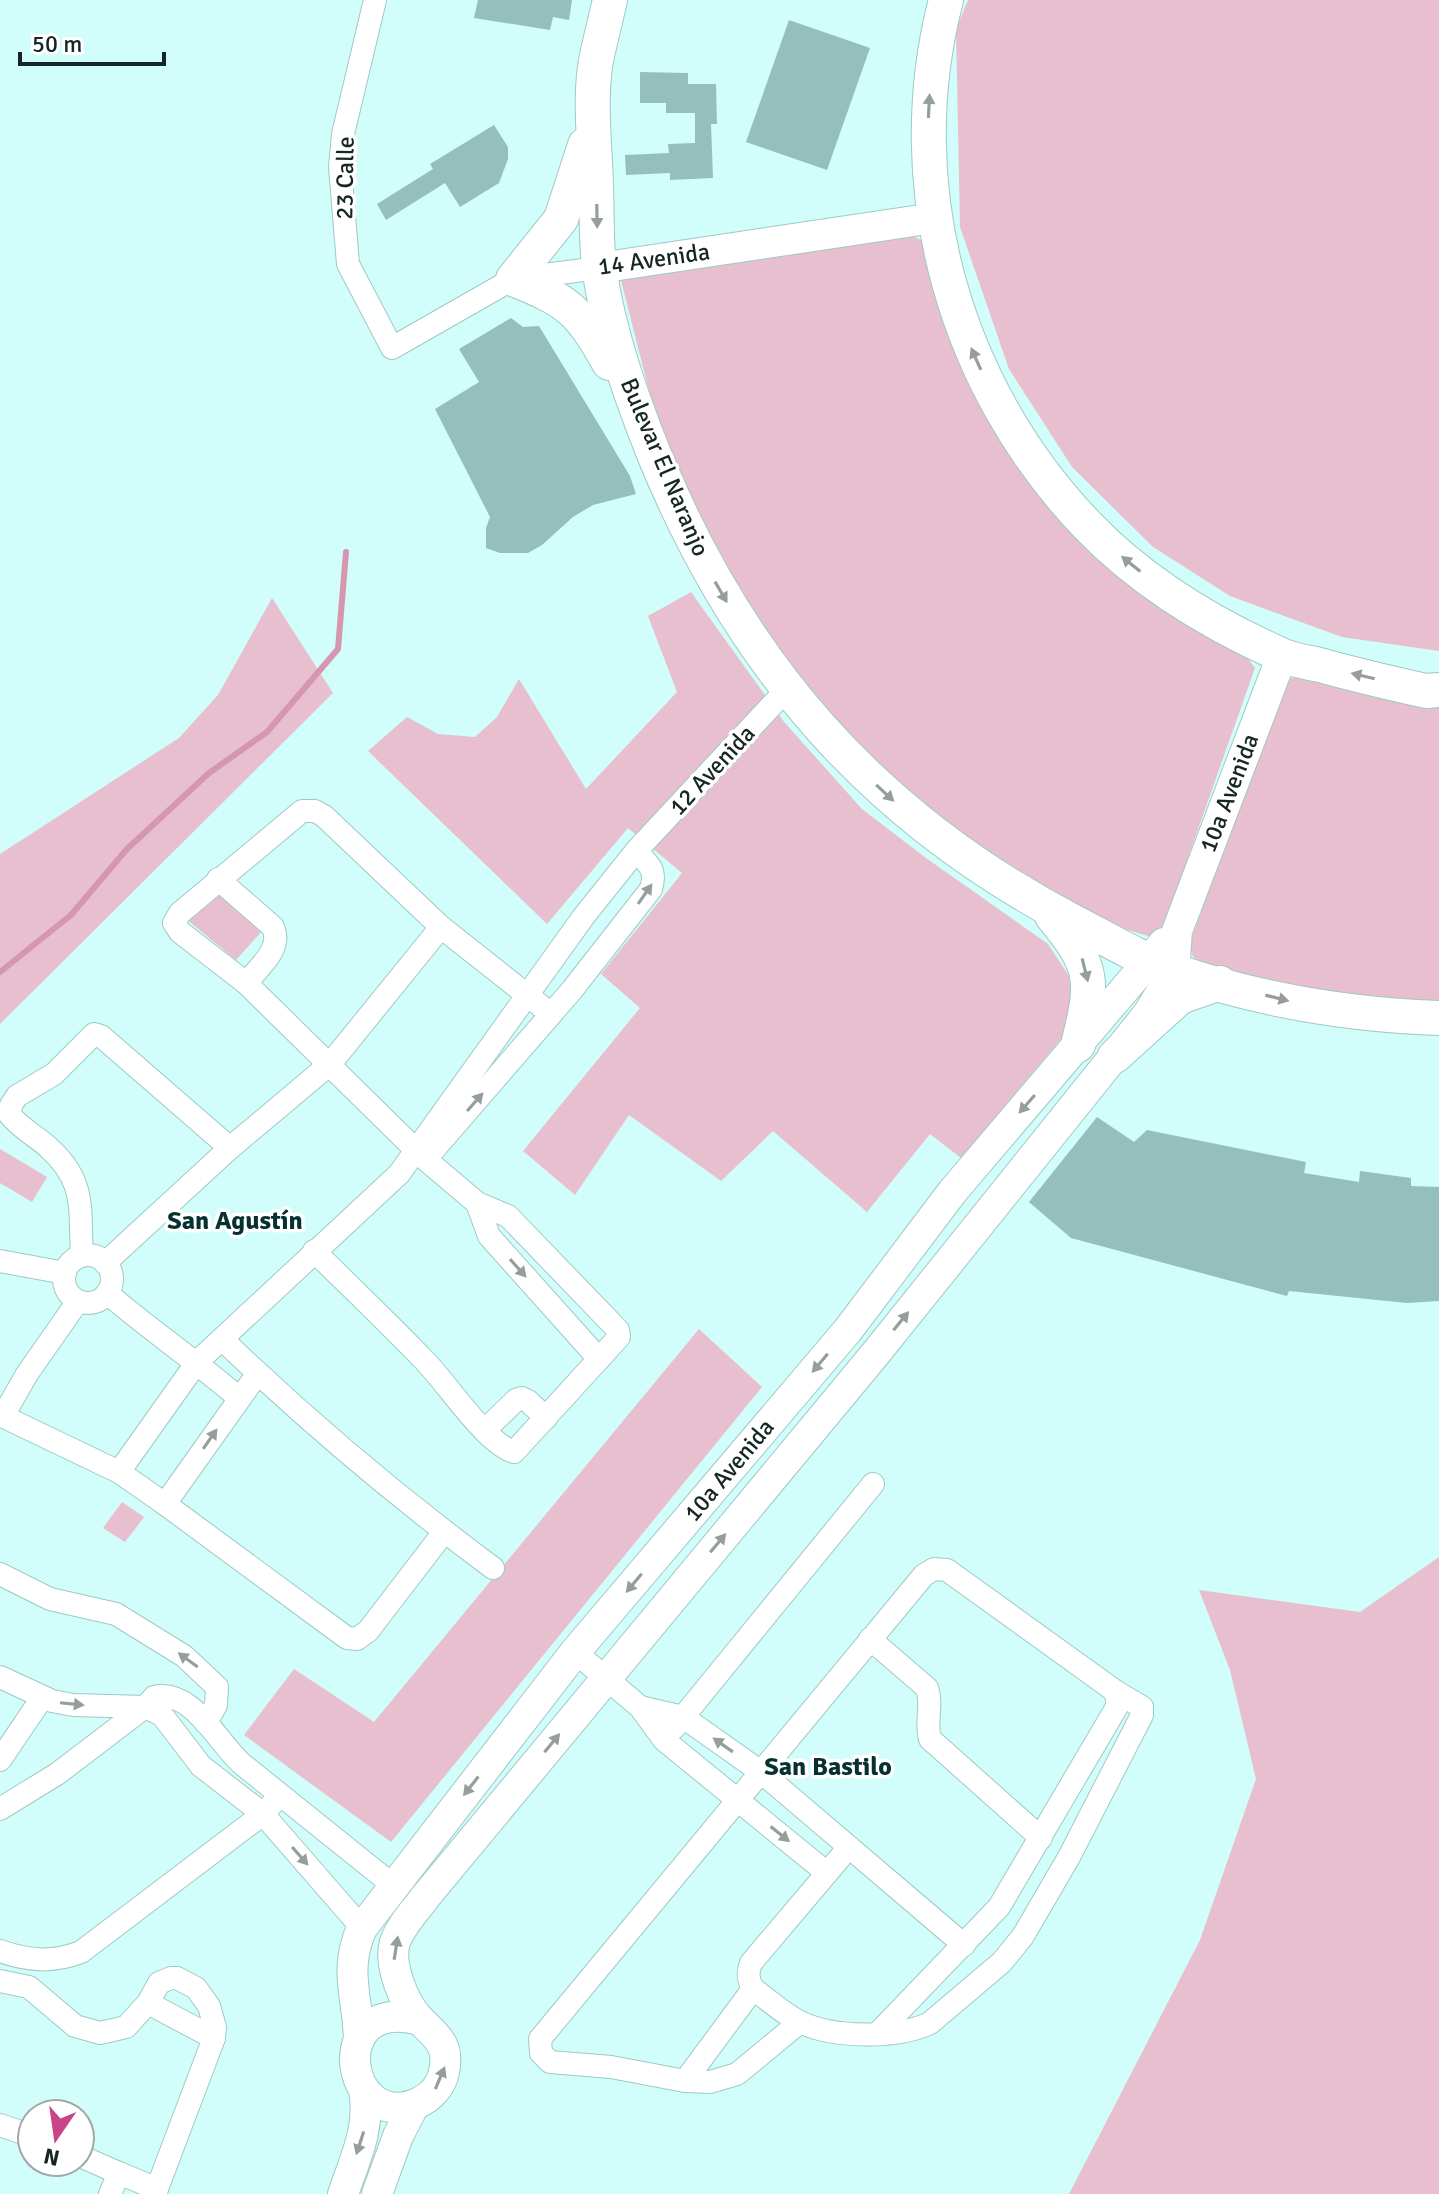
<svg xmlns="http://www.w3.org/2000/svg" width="1439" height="2194" viewBox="0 0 1439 2194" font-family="Signika,sans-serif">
  <rect width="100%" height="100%" fill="#d1fdfa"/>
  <g fill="#e8bfcf">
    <polygon points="968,0 1439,0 1439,651 1342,637 1230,596 1153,547 1072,467 1009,369 960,227 956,29"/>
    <polygon points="898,230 921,240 929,252 944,318 968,384 1000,441 1057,514 1247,657 1255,668 1162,931 1151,937 1103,922 1000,864 935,818 868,758 811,694 743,603 693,518 650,395 621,280"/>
    <polygon points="691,592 785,723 862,809 926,858 1048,944 1069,976 1072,1005 1066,1033 961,1158 930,1134 867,1212 773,1131 721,1181 629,1115 575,1195 523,1151 640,1008 601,974 682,873 628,828 547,924 368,751 407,717 438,734 475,737 497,717 519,679 586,789 677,692 648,616"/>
    <polygon points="272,598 333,693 0,1024 0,854 179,738 218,695"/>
    <polygon points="1305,676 1439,703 1439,1002 1336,996 1208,966 1193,957 1189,945 1288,679"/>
    <polygon points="210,886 263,930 236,960 185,918"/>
    <polygon points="0,1149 47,1177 32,1202 0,1183"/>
    <polygon points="699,1329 762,1387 391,1842 244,1735 294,1669 374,1722"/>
    <polygon points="122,1502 144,1517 125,1542 103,1528"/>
    <polygon points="1439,1557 1439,2194 1069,2194 1200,1940 1256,1779 1230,1670 1199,1590 1360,1612"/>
  </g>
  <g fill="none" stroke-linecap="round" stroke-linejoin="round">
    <polyline stroke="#d596b0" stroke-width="6" points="0,972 71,915 127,849 209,773 267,732 338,649 346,552"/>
  </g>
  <g fill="#94bfbc">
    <polygon points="478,0 572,0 569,20 553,17 550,30 474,18"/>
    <polygon points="789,20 870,48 827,170 746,142"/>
    <polygon points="640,72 688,73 688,84 716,84 717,124 711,124 713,178 670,180 670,173 626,175 625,155 669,153 668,144 695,143 695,113 666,113 666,103 640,103"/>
    <polygon points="494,125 508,147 508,159 499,183 460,207 445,183 386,220 377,204 433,169 430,164"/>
    <polygon points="511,318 523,327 539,326 630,476 636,494 593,505 573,517 542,545 528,553 500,553 486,548 486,528 490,517 435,409 479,382 459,349"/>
    <polygon points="1097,1117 1134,1142 1147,1130 1306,1162 1304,1173 1359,1182 1360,1171 1411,1178 1411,1186 1439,1187 1439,1301 1407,1303 1289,1291 1287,1296 1071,1238 1029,1202"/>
  </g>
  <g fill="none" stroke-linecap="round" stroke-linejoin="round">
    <defs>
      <g id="street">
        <polyline points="375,0 343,134 340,167 348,264 392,348 513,279 599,268"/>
        <path d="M218,879L273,927C283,949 259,967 246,983"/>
        <path d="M430,1154L572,990L651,889C657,869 649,865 636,851"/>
        <polyline points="477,1203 489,1236 599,1359"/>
        <path d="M314,1251C351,1287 388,1323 424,1360C447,1383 485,1443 514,1452L619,1337L618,1330L508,1216L477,1203L425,1159L246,983L180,932L174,923L180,913L302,811H315L324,816L441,927L551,1014"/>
        <circle cx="88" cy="1279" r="24"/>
        <path d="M82,1256C79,1208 87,1182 48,1147C35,1135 21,1129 10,1115L11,1105L17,1096L54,1074L94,1034L101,1036L230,1148"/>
        <polyline points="0,1261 65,1273"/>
        <polyline points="105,1263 230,1148 330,1064 441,927"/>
        <path d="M107,1293C150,1330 196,1361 239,1398"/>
        <path d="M222,1339C306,1420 400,1499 493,1568"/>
        <polyline points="0,1415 119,1472 165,1504 347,1638 357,1639 368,1631 444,1532"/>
        <polyline points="3,1416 27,1374 78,1301"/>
        <polyline points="485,1430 516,1400 522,1398 528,1401 546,1418"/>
        <polyline points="119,1472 197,1362 399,1174 584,916 636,851 787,689"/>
        <polyline points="165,1504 258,1373"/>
        <polyline points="0,1574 50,1599 116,1614 184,1656 217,1687 216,1705 206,1723"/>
        <path d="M870,1639L927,1688C933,1705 925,1722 930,1739L1041,1838"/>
        <polyline points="575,1652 640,1707 664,1740 827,1873"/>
        <polyline points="0,1677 52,1701 73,1705 145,1707 162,1715 201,1766 263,1814 362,1928"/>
        <polyline points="640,1707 683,1717 761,1772 964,1945"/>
        <polyline points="674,1728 873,1484"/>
        <polyline points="0,1760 42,1698"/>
        <path d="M0,1809L57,1774L145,1707L154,1697C192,1688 217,1742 242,1764L394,1886"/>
        <path d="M849,1847L751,1963C747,1973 748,1980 753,1989C768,1999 783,2014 800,2022C833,2038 897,2039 930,2023L1002,1962L1023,1936L1069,1857L1142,1715V1707L1115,1691"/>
        <path d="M0,1951C29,1961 52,1963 81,1952L263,1814L273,1803"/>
        <polyline points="0,1981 29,1987 75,2026 100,2033 126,2027 148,2003 159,1983 171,1978 177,1978 196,1988 209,2006 215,2027 214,2038 155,2194"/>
        <polyline points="148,2003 214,2038"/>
        <polyline points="800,2022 737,2074 710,2082 685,2081 611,2067 550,2062 541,2053 540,2039 924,1575 934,1569 947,1570 1115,1691 1118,1705 999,1907 877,2034"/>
        <polyline points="685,2081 753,1989"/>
        <polyline points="0,2125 32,2136"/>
        <polyline points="80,2156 119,2173"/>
        <polyline points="110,2194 119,2173 157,2189"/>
      </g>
      <g id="secondary">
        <polyline points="599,268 934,218"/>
        <path d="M420,2020C323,1994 345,2135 418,2103C431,2097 441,2086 444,2072C450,2045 437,2037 420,2020C404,2004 388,1964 395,1942C401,1925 416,1910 426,1896L876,1353L1148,1014L1174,971L1177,931L1282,656"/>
        <path d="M359,2040C358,1997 343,1970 362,1928L575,1652L848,1330L953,1191L1164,943"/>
        <path d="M343,2194C355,2159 371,2127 364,2090"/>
        <polyline points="377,2194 398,2136 414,2105"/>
      </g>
      <g id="primary">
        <path d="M610,0C606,17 602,34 598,51C588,91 595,144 596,185C597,212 596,240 599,267C608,331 630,394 654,454C739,663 872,817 1074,922C1107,939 1140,959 1175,971C1259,1000 1350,1015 1439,1018"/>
        <path d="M946,0C897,187 955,388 1088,526C1141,581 1210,623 1279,654C1291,660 1306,662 1320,665C1355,675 1390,683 1426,691L1439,690"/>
        <path d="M585,145L561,219L513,279C569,301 580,311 609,363"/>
        <path d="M1052,916C1095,968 1094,981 1078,1045"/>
        <polyline points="1115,1056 1180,997 1220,983"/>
      </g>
    </defs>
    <use href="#street" stroke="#9ec9c6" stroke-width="24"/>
    <use href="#secondary" stroke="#9ec9c6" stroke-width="32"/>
    <use href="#primary" stroke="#9ec9c6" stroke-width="36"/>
    <use href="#street" stroke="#fff" stroke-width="22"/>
    <use href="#secondary" stroke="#fff" stroke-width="30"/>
    <use href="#primary" stroke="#fff" stroke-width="34"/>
  </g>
  <defs><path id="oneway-solid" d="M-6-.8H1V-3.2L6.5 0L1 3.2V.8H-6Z" transform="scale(2)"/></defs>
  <g fill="#969d9d">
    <use href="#oneway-solid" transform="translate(929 106) rotate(-87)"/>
    <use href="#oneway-solid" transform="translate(597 216) rotate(89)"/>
    <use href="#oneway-solid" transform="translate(976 359) rotate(-114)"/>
    <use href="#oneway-solid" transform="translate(1131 564) rotate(-141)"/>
    <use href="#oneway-solid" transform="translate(721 592) rotate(60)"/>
    <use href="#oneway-solid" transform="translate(1363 676) rotate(-167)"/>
    <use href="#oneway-solid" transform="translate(885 793) rotate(43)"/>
    <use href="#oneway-solid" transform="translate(645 894) rotate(-55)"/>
    <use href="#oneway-solid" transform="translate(1085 970) rotate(76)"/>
    <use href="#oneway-solid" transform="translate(1277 998) rotate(14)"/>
    <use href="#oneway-solid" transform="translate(475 1102) rotate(-49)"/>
    <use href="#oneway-solid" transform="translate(1027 1104) rotate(131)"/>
    <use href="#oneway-solid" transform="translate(518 1268) rotate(48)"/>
    <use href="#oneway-solid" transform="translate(901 1321) rotate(-51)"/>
    <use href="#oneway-solid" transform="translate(820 1363) rotate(130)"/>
    <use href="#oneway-solid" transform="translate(210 1439) rotate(-55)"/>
    <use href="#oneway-solid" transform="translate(718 1543) rotate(-50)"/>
    <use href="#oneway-solid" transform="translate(634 1583) rotate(130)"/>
    <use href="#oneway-solid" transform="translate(188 1660) rotate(-144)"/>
    <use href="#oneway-solid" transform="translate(72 1704) rotate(6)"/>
    <use href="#oneway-solid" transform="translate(552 1743) rotate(-51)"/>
    <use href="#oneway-solid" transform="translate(723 1745) rotate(-145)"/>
    <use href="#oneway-solid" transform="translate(471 1786) rotate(128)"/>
    <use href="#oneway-solid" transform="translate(780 1834) rotate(39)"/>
    <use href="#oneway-solid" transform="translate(300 1856) rotate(49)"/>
    <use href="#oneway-solid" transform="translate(396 1948) rotate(-81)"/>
    <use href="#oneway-solid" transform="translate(440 2078) rotate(-67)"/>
    <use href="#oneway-solid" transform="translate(360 2143) rotate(108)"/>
  </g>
  <g text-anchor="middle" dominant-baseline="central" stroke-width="7" stroke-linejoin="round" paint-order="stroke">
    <g font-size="24" fill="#152625" stroke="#fff">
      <text transform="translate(345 178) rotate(-89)">23 Calle</text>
      <text transform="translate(654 259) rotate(-8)">14 Avenida</text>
      <text transform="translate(665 467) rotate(67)">Bulevar El Naranjo</text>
      <text transform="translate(712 770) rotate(-47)">12 Avenida</text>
      <text transform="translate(1229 793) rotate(-69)">10a Avenida</text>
      <text transform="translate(729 1470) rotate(-50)">10a Avenida</text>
    </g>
    <g font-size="26" font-weight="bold" fill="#063130" stroke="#fff">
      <text x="235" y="1221">San Agustín</text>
      <text x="828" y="1767">San Bastilo</text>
    </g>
  </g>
  <g transform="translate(56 2138) rotate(193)"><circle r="38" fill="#ffffff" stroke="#a1a8a8" stroke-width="2"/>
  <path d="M0-6L14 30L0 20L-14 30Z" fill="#ca4588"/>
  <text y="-12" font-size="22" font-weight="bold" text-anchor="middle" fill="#152625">N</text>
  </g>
  <path d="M20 52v12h144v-12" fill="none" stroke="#152625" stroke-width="4"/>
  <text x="32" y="52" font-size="24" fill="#152625" stroke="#ffffff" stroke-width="6" paint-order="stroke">50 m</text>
</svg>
